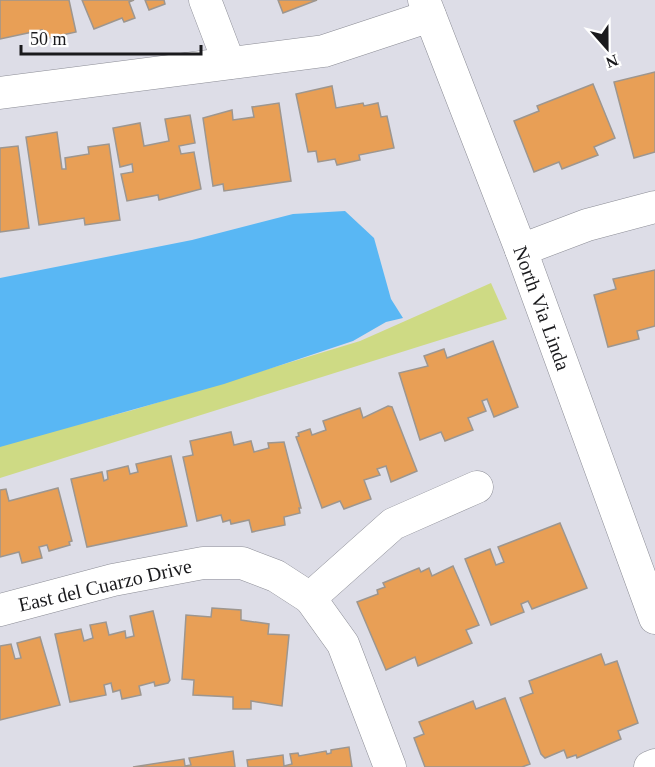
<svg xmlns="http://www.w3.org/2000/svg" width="655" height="767" viewBox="0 0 655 767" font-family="Georgia,serif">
  <rect width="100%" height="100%" fill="#dddde7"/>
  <polygon fill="#ceda84" points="491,283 507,319 0,478 0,445 133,410 360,341"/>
  <polygon fill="#59b7f4" points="345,211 374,238 391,299 403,318 386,322 353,341 224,384 0,447 0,278 192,240 293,214"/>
  <g fill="#e89f56" stroke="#9d968f" stroke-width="1.5">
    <polygon points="0,0 69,0 76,32 44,39 42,30 0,39"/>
    <polygon points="82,0 134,0 129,2 135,18 124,22 122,18 94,29"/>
    <polygon points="145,0 164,0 165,4 149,10"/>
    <polygon points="278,0 317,0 283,13"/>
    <polygon points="655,72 655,152 634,158 614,82"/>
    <polygon points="593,84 615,138 594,147 598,155 562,169 559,162 534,172 514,121 539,111 537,106"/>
    <polygon points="332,86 336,108 363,103 364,106 378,103 381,117 387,116 394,148 359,155 360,160 337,165 335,159 318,162 316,151 308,152 296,94"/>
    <polygon points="279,103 291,181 224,191 223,184 213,186 203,118 232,110 233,120 254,117 252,107"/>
    <polygon points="190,115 195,143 179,146 181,154 194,152 201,189 159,200 158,195 127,201 121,174 133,172 132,164 120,167 113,128 140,123 144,146 169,141 165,119"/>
    <polygon points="57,132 62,169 66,169 65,158 89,154 88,147 109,144 120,220 85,225 84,218 39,225 26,137"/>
    <polygon points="18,146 29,228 0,232 0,148"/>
    <polygon points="655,270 655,326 637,331 639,339 608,347 594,295 616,289 613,279"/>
    <polygon points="493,341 518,407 494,417 487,399 482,401 486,411 468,418 473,430 445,441 441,432 420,440 399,373 428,366 424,356 444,349 447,358"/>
    <polygon points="388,406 392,407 417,471 391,482 386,466 377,469 380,475 364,480 371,499 344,509 340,501 322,508 296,437 299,436 298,433 310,429 312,435 326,430 323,421 360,408 363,418"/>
    <polygon points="231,432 234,445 251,441 254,452 269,448 268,443 284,442 301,508 299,508 300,513 284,517 285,525 252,532 249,520 231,524 230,520 223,522 221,515 197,521 183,457 193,455 190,441"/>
    <polygon points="171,456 187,526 87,547 71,479 102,472 104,481 108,479 107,471 128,466 130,474 138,472 136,464"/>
    <polygon points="58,488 72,541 69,542 70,545 49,551 47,545 39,547 42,558 22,563 19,552 0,557 0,490 6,489 9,501"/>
    <polygon points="560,523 587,588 532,609 528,601 521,604 524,612 491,625 465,559 490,549 496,565 504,562 498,547"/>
    <polygon points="453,566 479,625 466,630 472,643 418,666 415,657 386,670 357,602 378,594 377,590 385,587 383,583 419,568 421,572 429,568 432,576"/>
    <polygon points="212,608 241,610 241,620 269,624 268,634 289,635 282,706 251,701 251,709 233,709 233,697 193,695 194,680 182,679 186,615 211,617"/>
    <polygon points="153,611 170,680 168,683 155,686 154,682 139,686 141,695 122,699 120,690 113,692 111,683 104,685 106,695 70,702 55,634 81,629 84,641 93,638 90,625 106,622 109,635 125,631 126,638 134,636 130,616"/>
    <polygon points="40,637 60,705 0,720 0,646 11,644 15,659 21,658 17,643"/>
    <polygon points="601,654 605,665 617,661 638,723 618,731 621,739 577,758 576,755 567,758 564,750 545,758 541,754 520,698 533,693 529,681"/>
    <polygon points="505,698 530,764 522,767 425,767 414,738 424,734 419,722 473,701 476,709"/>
    <polygon points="349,747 352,767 248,767 247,760 283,755 284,766 292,764 290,754 298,753 299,756 326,751 327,754 331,753 331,750"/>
    <polygon points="233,751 235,767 133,767 184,759 185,766 191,765 189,758"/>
  </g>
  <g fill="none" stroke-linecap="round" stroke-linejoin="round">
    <defs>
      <g id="minor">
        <polyline points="205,0 229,63"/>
        <polyline points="424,0 521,250 655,618"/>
        <polyline points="0,93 324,51 430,16"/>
        <polyline points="521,250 587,225 655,207"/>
        <polyline points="0,610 113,580 203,563 242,563 276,576 310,598"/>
        <polyline points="390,767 343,644 310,598 393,524 477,487"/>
        <polyline points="650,767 655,765"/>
      </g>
    </defs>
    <use href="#minor" stroke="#8b8c95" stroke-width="33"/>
    <use href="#minor" stroke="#fff" stroke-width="32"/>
  </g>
  <g text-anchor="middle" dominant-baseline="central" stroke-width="6" stroke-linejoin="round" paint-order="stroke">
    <g font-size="20" fill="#1a1a1d" stroke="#fff">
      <text transform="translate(542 308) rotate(70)">North Via Linda</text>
      <text transform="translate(105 585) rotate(-13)">East del Cuarzo Drive</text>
    </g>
  </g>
  <g transform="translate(607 48) rotate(159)" stroke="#ffffff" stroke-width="4.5" paint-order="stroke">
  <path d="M0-4.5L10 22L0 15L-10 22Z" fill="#1a1a1d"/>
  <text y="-9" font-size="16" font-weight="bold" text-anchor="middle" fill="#1a1a1d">N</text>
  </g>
  <path d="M21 45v9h180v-9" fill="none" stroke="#1a1a1d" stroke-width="3"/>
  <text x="30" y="45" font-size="18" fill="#1a1a1d" stroke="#ffffff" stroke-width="4.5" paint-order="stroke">50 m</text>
</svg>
